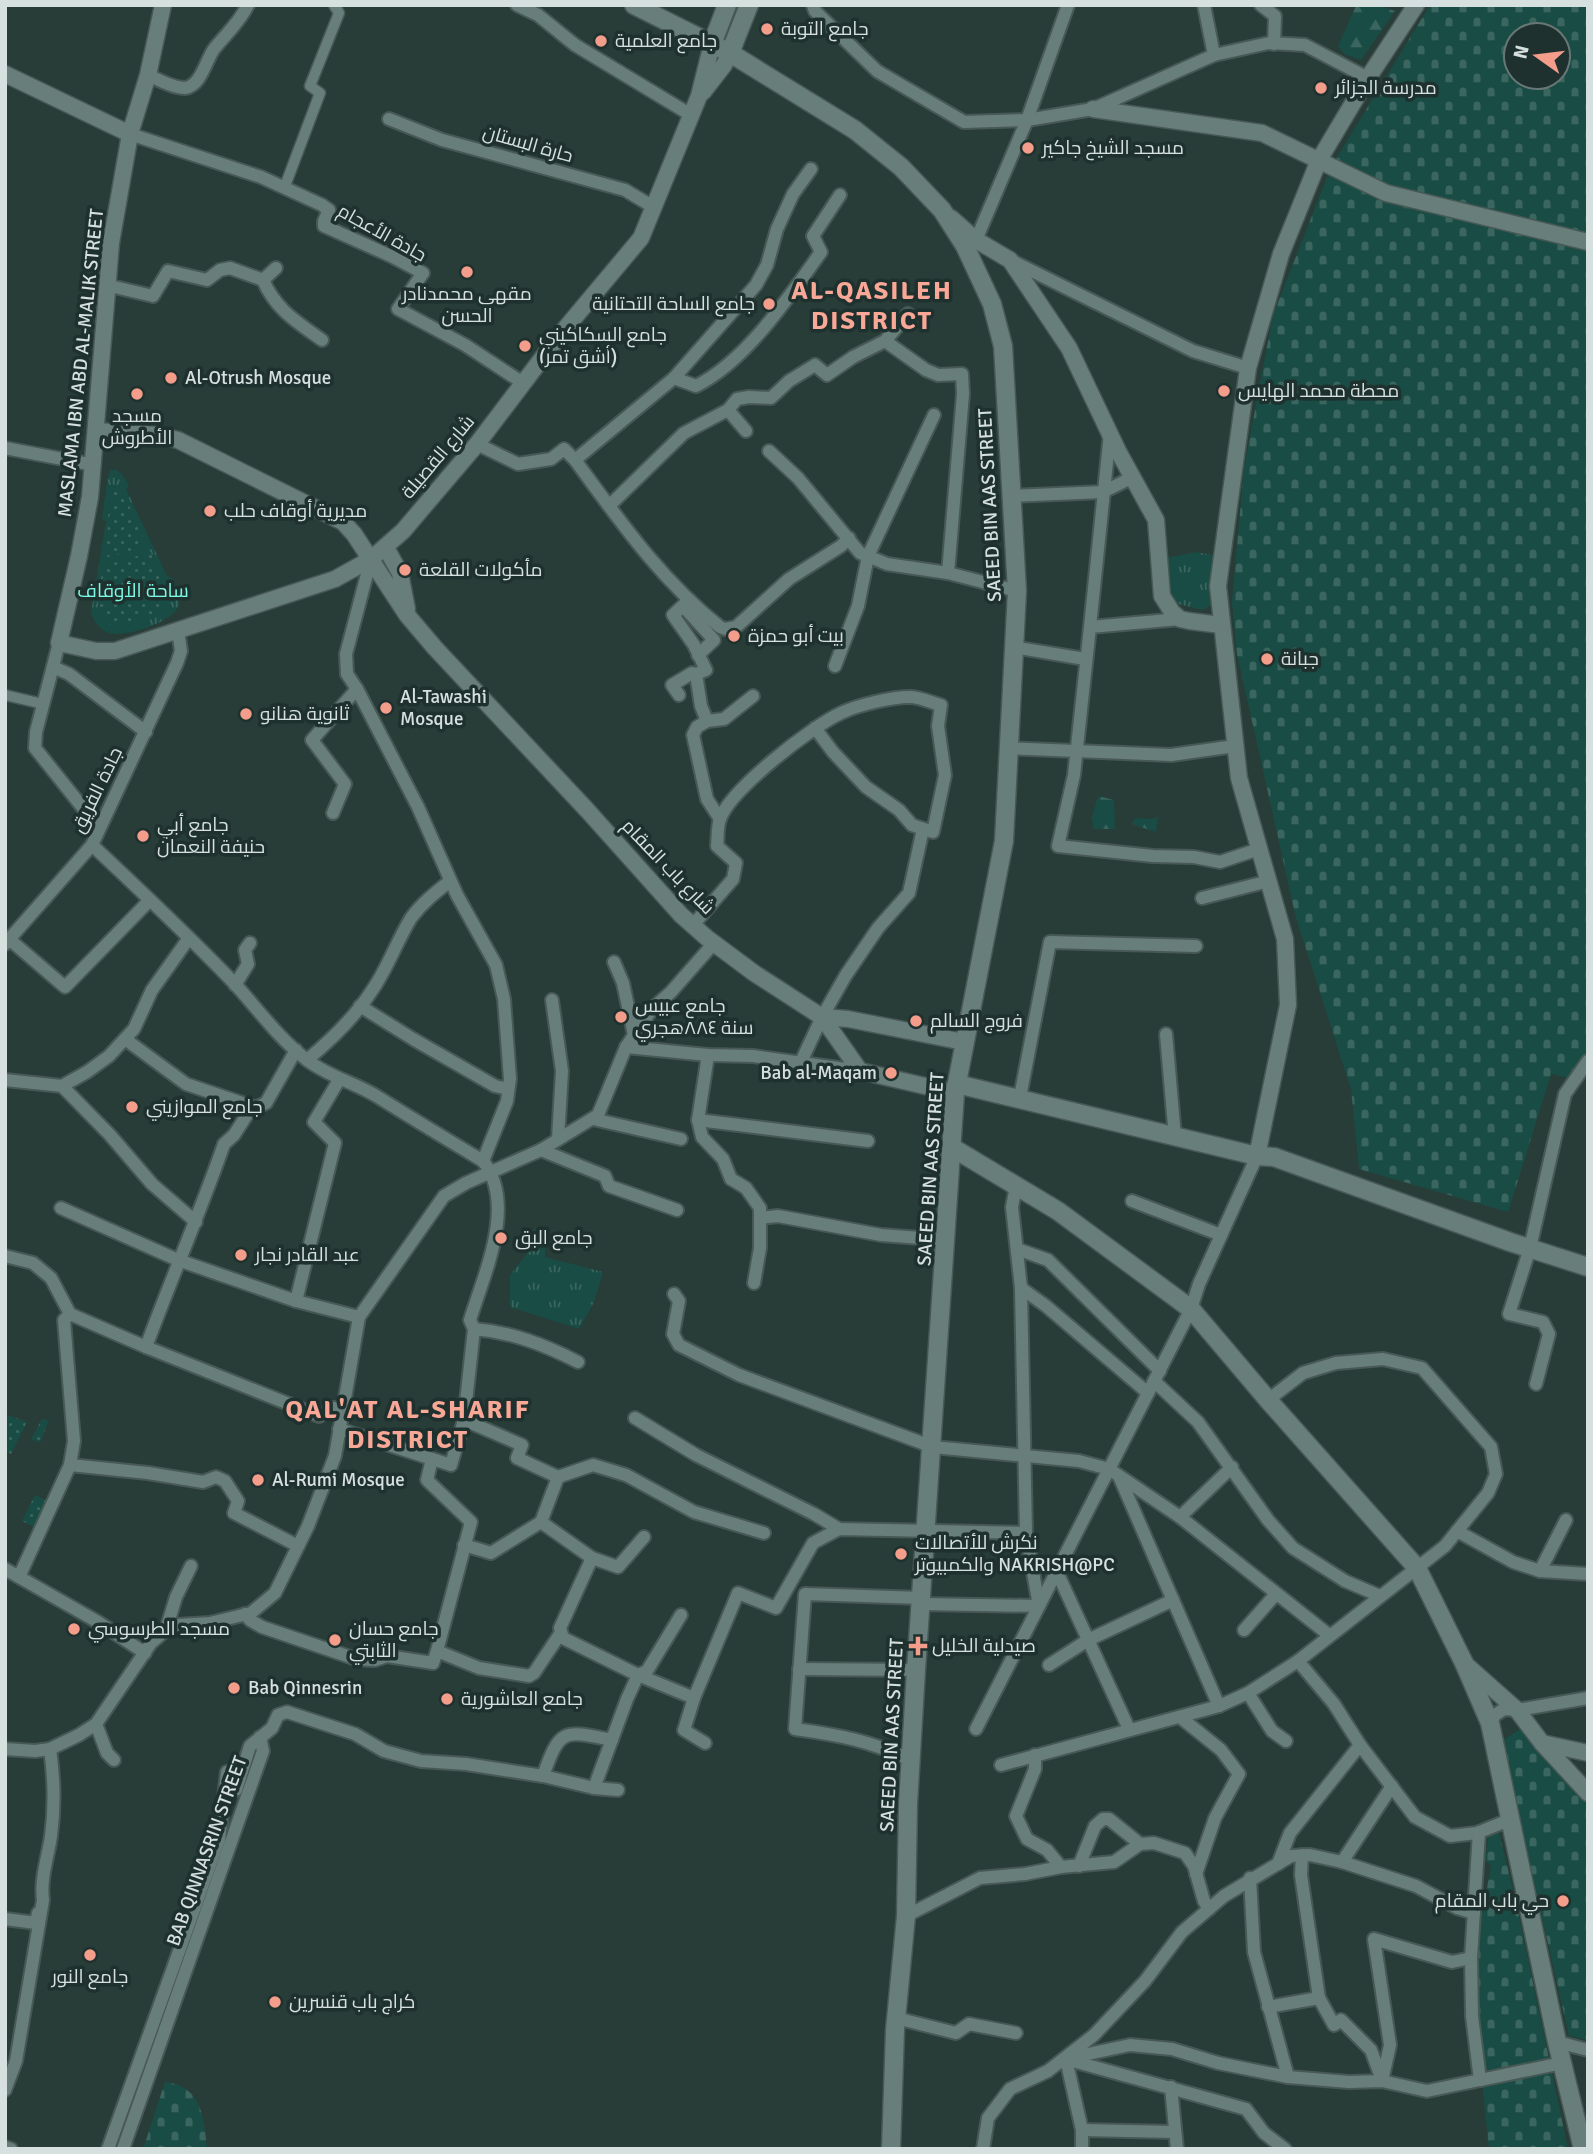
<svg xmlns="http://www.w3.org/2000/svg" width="1593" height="2154" viewBox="0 0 1593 2154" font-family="Signika,Cairo,sans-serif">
  <defs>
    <pattern id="grass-tufts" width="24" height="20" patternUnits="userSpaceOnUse" patternTransform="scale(1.75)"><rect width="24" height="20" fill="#194c45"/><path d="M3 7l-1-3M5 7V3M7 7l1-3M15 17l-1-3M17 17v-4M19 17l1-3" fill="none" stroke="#3a665f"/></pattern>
    <pattern id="forest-firs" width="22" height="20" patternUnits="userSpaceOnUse" patternTransform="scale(1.75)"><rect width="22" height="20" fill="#194c45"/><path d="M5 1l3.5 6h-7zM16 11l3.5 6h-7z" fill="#3a665f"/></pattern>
    <pattern id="cemetery-stones" width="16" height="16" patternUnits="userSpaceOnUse" patternTransform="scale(1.75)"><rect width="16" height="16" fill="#194c45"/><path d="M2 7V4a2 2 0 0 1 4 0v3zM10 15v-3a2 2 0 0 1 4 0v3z" fill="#3a665f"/></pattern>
    <pattern id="garden-dots" width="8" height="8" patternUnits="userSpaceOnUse" patternTransform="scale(1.75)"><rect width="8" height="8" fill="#194c45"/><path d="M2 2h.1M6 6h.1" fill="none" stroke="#3a665f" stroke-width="1.8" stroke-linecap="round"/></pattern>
  </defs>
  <rect width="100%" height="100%" fill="#283c38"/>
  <g fill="url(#grass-tufts)">
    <path d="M115,469L122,474L129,486L126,489L167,576L172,578C175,586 181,595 179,605C174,622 125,638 109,633C100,630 94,622 91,613L106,521L102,519L108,476L110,471Z"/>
    <polygon points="1196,552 1217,556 1215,602 1203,610 1174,603 1165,593 1166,558"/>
    <polygon points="534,1229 545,1233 545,1257 603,1272 594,1302 579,1329 510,1307 510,1275 529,1251"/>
  </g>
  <g fill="url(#forest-firs)">
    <polygon points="1377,5 1395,11 1361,60 1344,54 1338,46 1356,6"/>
    <polygon points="1098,796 1114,800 1115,829 1093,829 1092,818"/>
    <polygon points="1158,817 1156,832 1132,824 1135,818 1150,819"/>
  </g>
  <g fill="url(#cemetery-stones)" fill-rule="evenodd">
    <path d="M1430,5H1575L1588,8V234L1390,185L1358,171L1336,159ZM1516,35H1558V77H1516Z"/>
    <polygon points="1328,175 1367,191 1588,249 1588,1056 1570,1078 1551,1074 1508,1212 1359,1169 1351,1089 1296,918 1237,654 1232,602 1244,468 1273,315"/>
    <polygon points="1520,1729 1588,1800 1588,2040 1569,2036 1502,1741"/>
    <polygon points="1499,1833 1516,1902 1568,2149 1489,2149 1475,2014 1476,1946 1491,1865 1485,1860 1489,1834"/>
    <path d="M165,2082C202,2086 204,2118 207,2149H143Z"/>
  </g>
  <g fill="url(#garden-dots)">
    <polygon points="113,486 121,487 147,546 104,558"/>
    <path d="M151,552L167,600L164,611L129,622L122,619L117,628C88,618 100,590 103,566Z"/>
    <polygon points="5,1414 27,1422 11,1454 5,1451"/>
    <polygon points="42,1419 49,1420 40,1443 31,1439"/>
    <polygon points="35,1495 50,1502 38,1529 22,1521"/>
  </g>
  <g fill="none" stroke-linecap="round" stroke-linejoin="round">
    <defs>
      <g id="pedestrian">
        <polyline points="285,186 320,93 310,86 339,13 334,5"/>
        <polyline points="5,695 43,704"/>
      </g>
      <g id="minor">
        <polyline points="517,5 538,15 575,45 691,115"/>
        <polyline points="813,5 815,11 877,71 964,122 1027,120 1093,109 1214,55 1269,43 1305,45 1368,78"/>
        <polyline points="1204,5 1214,55"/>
        <polyline points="1261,5 1275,16 1274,44"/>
        <path d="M148,75C159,80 173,88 185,88C201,86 206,60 214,49C226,34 239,23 248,5"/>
        <polyline points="389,119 442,140 625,190 655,208"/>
        <polyline points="130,134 261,177 322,205 329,210 324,221 324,226 391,256 423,273 398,309 465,345 523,383"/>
        <path d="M811,169L793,194L777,229L767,265L756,285L674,378L575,460C620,521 660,579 720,627L725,629L736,627L789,579L841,546L849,538"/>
        <polyline points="976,240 1027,120 1068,5"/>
        <polyline points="1010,260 1193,351 1248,368"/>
        <polyline points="263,280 276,268"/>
        <path d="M106,285L153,296L168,271L207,280L220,270L230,268L263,280C276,310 297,322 322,340"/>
        <polyline points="885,341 926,370 938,375 962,374 963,394 948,573"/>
        <path d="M674,378L696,386C746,361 789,297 821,252L813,236L840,195"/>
        <polyline points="728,410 746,431"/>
        <polyline points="477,444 518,464 551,459 564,449 575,460"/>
        <polyline points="5,448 94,465"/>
        <polyline points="769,451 798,478 860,553 887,564 948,573 1017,591"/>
        <polyline points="1012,496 1103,492 1133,477"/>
        <polyline points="609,506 684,433 728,410 737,399 749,397 771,398 789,381 815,365 827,375 853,357 885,341 908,314"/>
        <polyline points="371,559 346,654 347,674 357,689 418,807 457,895 496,965 504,999 510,1079 507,1101 483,1161"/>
        <polyline points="688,601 673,615 694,645 706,670 696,674 701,706 707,721 697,727 693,735 707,799 720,819"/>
        <polyline points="683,606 714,640 698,655"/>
        <polyline points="1180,619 1090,627 1074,775 1058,846 1153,856 1194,857 1220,862 1259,849"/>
        <polyline points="1090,627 1110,433"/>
        <polyline points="59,643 36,732 35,748 83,808 101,825"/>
        <polyline points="1013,647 1085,659"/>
        <polyline points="835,666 858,606 868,556 934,415"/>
        <polyline points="53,667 69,674 146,732"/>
        <polyline points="679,695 672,685 692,673 696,674"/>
        <polyline points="707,721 724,719 753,696"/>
        <polyline points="1007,748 1171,755 1235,746"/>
        <polyline points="333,813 345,784 312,740 357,689"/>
        <path d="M92,845C140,890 188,935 234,983C258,1009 278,1038 307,1060C329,1077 356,1083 378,1097C413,1119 448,1140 483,1161C517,1204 484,1274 470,1320L474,1329L464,1420L451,1465L339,1429"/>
        <polyline points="1202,898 1269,881"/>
        <path d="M693,925L733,879L736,863L717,846C718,838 717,827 720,819C731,789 811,727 841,713C858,705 891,697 910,697C920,697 932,703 941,705L938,726L945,775L933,832L912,825L899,810L866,787L833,752L815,728"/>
        <polyline points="9,939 65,987 150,900"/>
        <polyline points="5,944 92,845 177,663 181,651 178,631"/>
        <polyline points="614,962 623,983 634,1035"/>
        <polyline points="235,985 248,964 245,950 250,943"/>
        <polyline points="552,1000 562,1071 558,1139"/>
        <polyline points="360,1006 413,1039 495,1086 508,1089"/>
        <polyline points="1166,1034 1175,1137"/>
        <polyline points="125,1039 186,1084 257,1108"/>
        <polyline points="626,1047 652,1009 671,992 714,943"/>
        <polyline points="708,1055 698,1120 702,1137 723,1159 731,1179 746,1188 760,1208 760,1248 754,1283"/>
        <path d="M307,1060C331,1040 356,1016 373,989C388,967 397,941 411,918C422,903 436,892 450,881"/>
        <polyline points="800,1064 822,1017 846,975 878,928 909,893 923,829"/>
        <polyline points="5,1080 62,1086 87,1072 109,1056 134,1029 152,990 189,938"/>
        <polyline points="62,1086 110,1135 152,1184 196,1222"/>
        <polyline points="1020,1097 1050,942 1196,946"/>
        <polyline points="593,1119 681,1139"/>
        <polyline points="698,1120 868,1141"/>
        <polyline points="541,1150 605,1176 609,1186 677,1210"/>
        <polyline points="1132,1201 1221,1235"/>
        <polyline points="61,1208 178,1260 296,1301 359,1317"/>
        <polyline points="760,1218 778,1216 881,1235 947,1240"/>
        <polyline points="1017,1249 1048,1260 1160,1371"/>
        <polyline points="5,1256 33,1263 51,1278 70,1314"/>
        <polyline points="1021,1288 1046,1306 1148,1393"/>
        <polyline points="674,1294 679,1301 673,1334 679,1345 739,1375 933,1447 1079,1461 1109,1469 1180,1517 1329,1635"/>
        <polyline points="296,1301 335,1143 314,1122 339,1080"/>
        <path d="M474,1329C512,1332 545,1345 578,1362"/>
        <path d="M146,1347C171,1279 200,1213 224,1144L234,1135L250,1110L266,1103L296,1050"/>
        <polyline points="1154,1381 1198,1422 1268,1520 1293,1548 1345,1581 1380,1596"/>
        <polyline points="1536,1384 1549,1334 1543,1322 1509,1314 1530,1248 1565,1094 1588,1061"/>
        <polyline points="635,1418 696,1455 814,1514 839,1529"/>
        <polyline points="464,1420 522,1445 517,1458 558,1477 541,1522 592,1558 618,1567 644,1537"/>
        <polyline points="432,1459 427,1480 471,1522 437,1651"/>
        <polyline points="70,1465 148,1473 203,1482 216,1477 225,1481 238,1501 234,1513 298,1546"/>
        <polyline points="1119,1476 1219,1706"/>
        <polyline points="558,1477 593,1465 626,1475 694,1512 764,1533"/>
        <polyline points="1180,1517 1232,1467"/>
        <polyline points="1457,1531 1513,1562 1540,1571 1588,1574"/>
        <polyline points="464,1545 491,1553 541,1522"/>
        <polyline points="592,1558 560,1628 563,1638 638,1675 694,1698"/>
        <polyline points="5,1569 98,1622 145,1653"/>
        <polyline points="1540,1571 1566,1520"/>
        <polyline points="1057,1572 1129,1729"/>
        <polyline points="19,1577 70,1465 74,1441 64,1320 70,1314 146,1347 319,1416 333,1408 342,1409"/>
        <polyline points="921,1604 1039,1606 1026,1533 1021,1288 1012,1207 1016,1186"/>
        <polyline points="245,1614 250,1620 262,1627 356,1659 375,1660 387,1656 433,1663 437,1651 479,1668 529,1676 534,1673 560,1634"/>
        <polyline points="166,1630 176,1597 191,1566"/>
        <polyline points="1244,1630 1276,1594"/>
        <polyline points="1298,1661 1334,1704 1360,1745 1415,1817 1450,1836 1477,1833 1509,1820"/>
        <polyline points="1049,1665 1088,1640 1173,1600"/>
        <polyline points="799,1669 916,1670"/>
        <polyline points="1248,1693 1272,1731 1286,1741"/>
        <polyline points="1180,1717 1221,1750 1239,1774 1215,1818 1196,1874"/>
        <polyline points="1490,1723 1495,1715 1504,1709 1517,1710 1588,1698"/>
        <polyline points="96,1724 107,1753 114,1760"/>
        <polyline points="976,1729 1191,1309 1199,1284 1257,1156"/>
        <polyline points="705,1743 684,1730 694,1698 738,1593 776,1608 813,1543 839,1529 1026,1533"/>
        <polyline points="5,1749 35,1751 50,1749 79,1735 96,1724 151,1643 166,1630 177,1625 210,1623 251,1613 275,1593 308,1526 335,1456 359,1317 444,1196 466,1183 541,1150 598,1115 626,1047 708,1055 753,1056 860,1071"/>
        <path d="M911,1760C871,1741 839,1735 795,1729L805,1594L921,1598"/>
        <polyline points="1001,1765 1219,1706 1248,1693 1298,1661 1445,1546 1488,1493 1496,1474 1491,1447 1422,1368 1383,1359 1336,1363 1303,1373 1268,1400"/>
        <path d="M543,1776C560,1728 563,1730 612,1740"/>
        <polyline points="594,1788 627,1699 638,1675 647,1671 681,1615"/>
        <polyline points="1302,1855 1301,1875 1319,1998 1334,2025 1341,2020 1371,2050 1382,2080"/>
        <polyline points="1342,1862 1392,1786"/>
        <polyline points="1278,1864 1290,1833 1360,1745"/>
        <polyline points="1079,1866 1095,1826 1103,1819 1109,1819 1140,1844"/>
        <polyline points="1061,1867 1114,1862 1140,1844 1154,1843 1185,1853 1194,1866 1204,1901 1209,1909"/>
        <polyline points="1250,1878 1254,1952 1288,2077"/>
        <polyline points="906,1916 980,1878 1025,1874 1061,1867 1047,1850 1027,1839 1016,1816 1035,1769 1035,1755"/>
        <polyline points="5,1919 36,1923 38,1913"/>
        <polyline points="1268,2007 1319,1998"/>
        <polyline points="896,2018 956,2033 969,2024 1016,2033"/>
        <polyline points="1557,2042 1588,2050"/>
        <polyline points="1069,2058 1130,2045 1172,2049 1218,2063 1288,2077 1349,2082 1382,2081 1427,2091 1480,2080 1472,2016 1471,1958"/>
        <polyline points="1066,2059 1082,2130 1082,2149"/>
        <polyline points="1069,2060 1246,2109 1264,2133 1285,2149"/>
        <polyline points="1480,2080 1562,2063"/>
        <polyline points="1382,2081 1390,2045 1374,1939 1452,1962 1471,1958 1479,1832"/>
        <polyline points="1171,2087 1177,2149"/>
        <path d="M5,2090L16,2061L43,1900C40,1879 48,1857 51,1836C55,1807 54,1777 50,1749"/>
        <polyline points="1082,2130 1174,2132"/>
        <polyline points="5,2147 11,2149"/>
        <polyline points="108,2149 219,1840 227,1772 236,1790 250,1746 272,1728 278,1715 287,1712 355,1734 384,1751 421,1761 466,1764 543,1776 594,1788 618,1790"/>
        <polyline points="123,2149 263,1751 260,1737"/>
        <polyline points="983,2149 988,2118 1010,2089 1048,2071 1094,2035 1145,1981 1182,1932 1224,1896 1291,1856 1310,1855 1342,1862 1416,1886 1457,1908 1474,1913"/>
      </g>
      <g id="tertiary">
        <polyline points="163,5 148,75 130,134 111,243 90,497 79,556 59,643 96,651 115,651 335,579 371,559 403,531 477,444 559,336 641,238 699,96 712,44"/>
        <polyline points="5,74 130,134"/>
        <polyline points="703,92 724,65 730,53"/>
        <polyline points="1093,109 1262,133 1386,193 1588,242"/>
        <polyline points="951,218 976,240 1010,260 1069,348 1118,451 1156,520 1162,596 1172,612 1180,619 1189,621 1221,625"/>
        <polyline points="96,431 158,435 178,440 343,522 354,534 407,615 435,648 587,810 681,915 707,938 754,973 822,1017 848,1019 964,1042"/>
        <polyline points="386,548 400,573 407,609"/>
        <polyline points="822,1017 860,1071 955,1093"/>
        <polyline points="1257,1156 1288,1005 1285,939 1239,778 1218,586 1248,368 1281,254 1319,160 1368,78 1416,5"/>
        <polyline points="1464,1663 1517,1710 1542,1743 1588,1793"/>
        <polyline points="1542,1743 1588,1753"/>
      </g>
      <g id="secondary">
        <polyline points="634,5 730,53 855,130 901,167 942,210 965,246 992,304 1003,346 1017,591 1004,841 955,1093 916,1670 908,1804 906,1916 895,2030 891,2149"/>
        <polyline points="712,44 727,5"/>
        <polyline points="730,53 749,5"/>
        <polyline points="957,1084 1257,1156 1274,1157 1510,1242 1588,1267"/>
        <polyline points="953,1148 1058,1211 1191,1309 1268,1400 1417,1568 1464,1663 1490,1723 1557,2042 1583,2149"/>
      </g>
    </defs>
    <use href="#pedestrian" stroke="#475855" stroke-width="13"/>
    <use href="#minor" stroke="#475855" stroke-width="16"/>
    <use href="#tertiary" stroke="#475855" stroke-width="19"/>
    <use href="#secondary" stroke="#475855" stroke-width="21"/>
    <use href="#pedestrian" stroke="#687e7a" stroke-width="10"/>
    <use href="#minor" stroke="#687e7a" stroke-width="12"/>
    <use href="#tertiary" stroke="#687e7a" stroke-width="16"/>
    <use href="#secondary" stroke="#687e7a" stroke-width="18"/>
  </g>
  <g fill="#f49d8b" stroke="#1e312e" stroke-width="2.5">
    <circle cx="767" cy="29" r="7"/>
    <circle cx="601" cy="41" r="7"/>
    <circle cx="1321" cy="88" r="7"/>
    <circle cx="1028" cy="148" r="7"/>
    <circle cx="467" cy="272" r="7"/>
    <circle cx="769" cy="304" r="7"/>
    <circle cx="525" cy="346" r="7"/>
    <circle cx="171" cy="378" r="7"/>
    <circle cx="1224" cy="391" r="7"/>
    <circle cx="137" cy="394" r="7"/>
    <circle cx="210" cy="511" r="7"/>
    <circle cx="405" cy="570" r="7"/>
    <circle cx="734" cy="636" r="7"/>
    <circle cx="1267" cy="659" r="7"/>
    <circle cx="386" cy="708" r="7"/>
    <circle cx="246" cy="714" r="7"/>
    <circle cx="143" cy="836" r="7"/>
    <circle cx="621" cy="1017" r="7"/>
    <circle cx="916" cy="1021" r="7"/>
    <circle cx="891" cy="1073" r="7"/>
    <circle cx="132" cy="1107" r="7"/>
    <circle cx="501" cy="1238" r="7"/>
    <circle cx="241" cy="1255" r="7"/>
    <circle cx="258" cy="1480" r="7"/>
    <circle cx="901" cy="1554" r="7"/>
    <circle cx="74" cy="1629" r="7"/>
    <circle cx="335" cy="1640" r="7"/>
    <path d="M914.5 1635.5h7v7h7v7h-7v7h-7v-7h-7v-7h7z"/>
    <circle cx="234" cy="1688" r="7"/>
    <circle cx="447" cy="1699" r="7"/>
    <circle cx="1563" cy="1901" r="7"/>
    <circle cx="90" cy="1955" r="7"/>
    <circle cx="275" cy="2002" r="7"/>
  </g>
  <g text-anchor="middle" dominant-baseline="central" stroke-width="7" stroke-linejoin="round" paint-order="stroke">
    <g font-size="19" fill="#d6e1df" stroke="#1e312e" text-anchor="start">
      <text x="781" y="29">جامع التوبة</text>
      <text x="615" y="41">جامع العلمية</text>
      <text x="1335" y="88">مدرسة الجزائر</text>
      <text x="1042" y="148">مسجد الشيخ جاكير</text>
      <text x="467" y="294" text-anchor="middle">مقهى محمدنادر<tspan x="467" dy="22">الحسن</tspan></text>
      <text x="755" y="304" text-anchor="end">جامع الساحة التحتانية</text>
      <text x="539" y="335">جامع السكاكيني<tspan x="539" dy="22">(أشق تمر)</tspan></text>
      <text x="185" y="378">Al-Otrush Mosque</text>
      <text x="1238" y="391">محطة محمد الهايس</text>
      <text x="137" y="416" text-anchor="middle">مسجد<tspan x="137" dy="22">الأطروش</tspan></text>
      <text x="224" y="511">مديرية أوقاف حلب</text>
      <text x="419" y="570">مأكولات القلعة</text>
      <text x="748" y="636">بيت أبو حمزة</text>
      <text x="1281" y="659">جبانة</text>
      <text x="400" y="697">Al-Tawashi<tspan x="400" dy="22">Mosque</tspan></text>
      <text x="260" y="714">ثانوية هنانو</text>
      <text x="157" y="825">جامع أبي<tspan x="157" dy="22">حنيفة النعمان</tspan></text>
      <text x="635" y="1006">جامع عبيس<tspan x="635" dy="22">سنة ٨٨٤هجري</tspan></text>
      <text x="930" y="1021">فروج السالم</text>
      <text x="877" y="1073" text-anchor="end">Bab al-Maqam</text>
      <text x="146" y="1107">جامع الموازيني</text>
      <text x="515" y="1238">جامع البق</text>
      <text x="255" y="1255">عبد القادر نجار</text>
      <text x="272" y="1480">Al-Rumi Mosque</text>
      <text x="915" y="1543">نكرش للأتصالات<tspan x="915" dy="22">والكمبيوتر NAKRISH@PC</tspan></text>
      <text x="88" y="1629">مسجد الطرسوسي</text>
      <text x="349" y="1629">جامع حسان<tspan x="349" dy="22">الثابتي</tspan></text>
      <text x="932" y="1646">صيدلية الخليل</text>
      <text x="248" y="1688">Bab Qinnesrin</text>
      <text x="461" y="1699">جامع العاشورية</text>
      <text x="1549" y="1901" text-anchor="end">حي باب المقام</text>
      <text x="90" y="1977" text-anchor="middle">جامع النور</text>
      <text x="289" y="2002">كراج باب قنسرين</text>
    </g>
    <g font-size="19" fill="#d6e1df" stroke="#1e312e">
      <text transform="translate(528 144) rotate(16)">حارة البستان</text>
      <text transform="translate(382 233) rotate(29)">جادة الأعجام</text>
      <text transform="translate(81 363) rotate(-84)">MASLAMA IBN ABD AL-MALIK STREET</text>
      <text transform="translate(438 457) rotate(-50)">شارع القصيلة</text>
      <text transform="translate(990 505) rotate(-93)">SAEED BIN AAS STREET</text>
      <text transform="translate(97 790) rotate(-64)">جادة الفريق</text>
      <text transform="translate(668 867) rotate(46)">شارع باب المقام</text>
      <text transform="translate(931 1169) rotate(-86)">SAEED BIN AAS STREET</text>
      <text transform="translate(892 1735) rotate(-87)">SAEED BIN AAS STREET</text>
      <text transform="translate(207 1851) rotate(-70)">BAB QINNASRIN STREET</text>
    </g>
    <g font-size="19" fill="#7df9e6" stroke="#1e312e">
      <text x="133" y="591">ساحة الأوقاف</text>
    </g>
    <g font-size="26" font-weight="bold" letter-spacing="2" fill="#f9a796" stroke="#1e312e">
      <text x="872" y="291">AL-QASILEH<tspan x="872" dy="30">DISTRICT</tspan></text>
      <text x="408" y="1410">QAL'AT AL-SHARIF<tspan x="408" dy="30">DISTRICT</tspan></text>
    </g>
  </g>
  <rect width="1593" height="2154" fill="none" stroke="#d6e1df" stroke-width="14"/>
  <g transform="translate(1537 56) rotate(284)"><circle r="33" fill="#1e312e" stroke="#687775" stroke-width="2"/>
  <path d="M0-5L12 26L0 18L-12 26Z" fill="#f49d8b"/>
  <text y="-10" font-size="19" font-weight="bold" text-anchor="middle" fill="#d6e1df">N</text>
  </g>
</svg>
